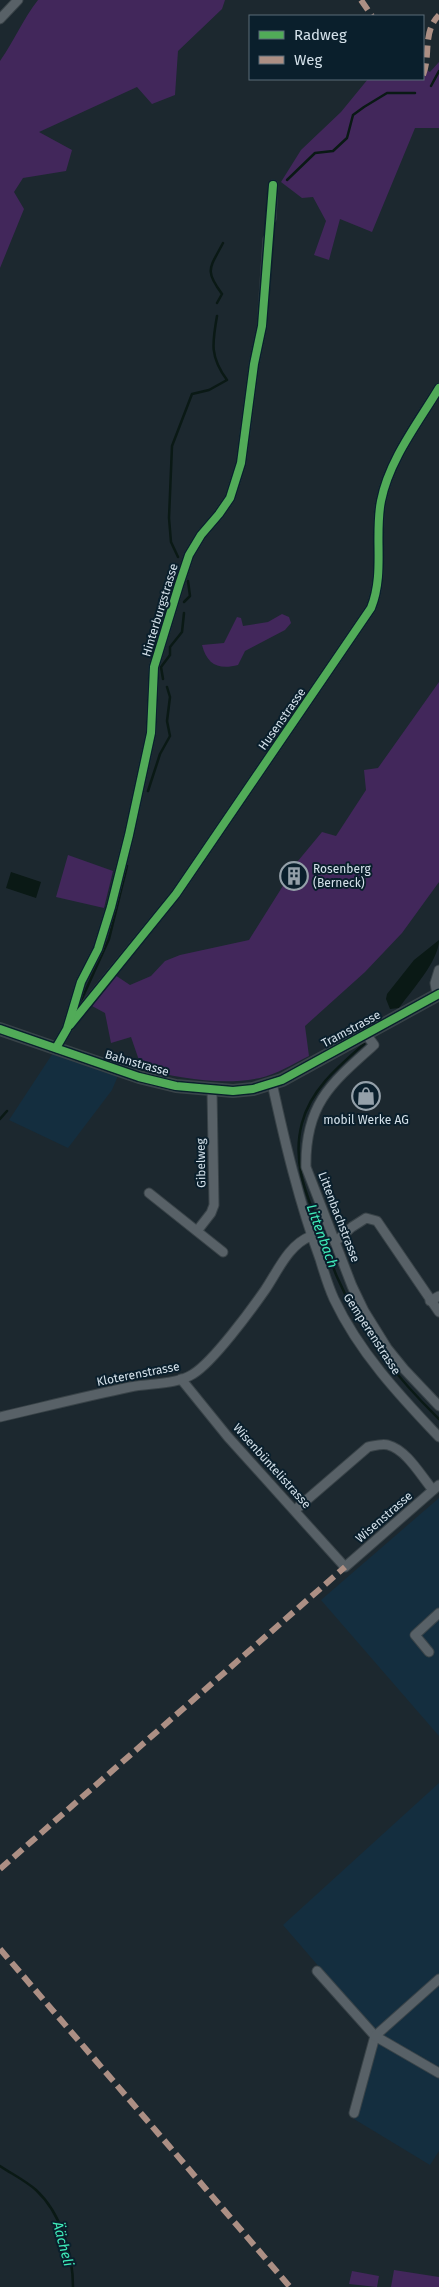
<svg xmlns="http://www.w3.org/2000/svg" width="439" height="2287" viewBox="0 0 439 2287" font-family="'Fira Sans',sans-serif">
  <rect width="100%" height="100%" fill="#1c282f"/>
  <g fill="#142e3f">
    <polygon points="53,1053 120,1071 112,1090 68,1148 9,1120"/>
    <polygon points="439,1498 439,1736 321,1600"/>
    <polygon points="439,1783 439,2151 430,2165 354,2119 378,2035 283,1925"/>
  </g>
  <g fill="#42275b">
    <path d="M38,0H225L222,9L178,51L175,95L152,104L137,87L39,132L72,150L66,171L23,178L14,192L24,209L0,268V61C14,41 23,19 38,0Z"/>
    <polygon points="439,62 439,128 415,128 372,232 340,219 329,260 314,255 326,221 313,197 302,198 281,182 301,150 341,112 368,79 423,79 423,68 430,72"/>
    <path d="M282,614L289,617L291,623L285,630L245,651L238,665C219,670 207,665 202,645L224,643L237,617L241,618L243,626L268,622Z"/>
    <path d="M439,682V882L402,933L365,972L305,1026L309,1056C293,1064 277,1074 260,1078C221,1086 180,1078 142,1069L131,1037L111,1043L105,1013L92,1006L115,975L130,985L151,976L165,961L180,955L249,940L286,881L288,873L322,832L336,836L366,790L364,770L378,768Z"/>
    <polygon points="68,855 113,871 104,908 56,897"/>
    <polygon points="394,2270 439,2277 439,2287 391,2287"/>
    <polygon points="352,2271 379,2276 377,2287 349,2284"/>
  </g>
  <g fill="#0a1915">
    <polygon points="11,872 41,882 36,898 6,888"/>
    <path d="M439,940C439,961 411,991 399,1008L390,1009L386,999L387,994L414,960Z"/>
  </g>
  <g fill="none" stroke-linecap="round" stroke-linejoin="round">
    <g stroke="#0a1915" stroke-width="2.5">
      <polyline points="431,86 439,71"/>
      <polyline points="287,180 315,153 333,151 347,138 353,115 364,107 387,93 415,93"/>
      <path d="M217,303L222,294C204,270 210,268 223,243"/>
      <path d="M178,557L171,542L169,518L172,446L192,394L209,390L227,380C210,357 212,344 217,316"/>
      <polyline points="184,602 190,596 188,581"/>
      <polyline points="163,679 161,667 170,655 170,647 182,632 184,613"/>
      <polyline points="148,791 160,754 170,736 167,721 170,697 167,687"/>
      <polyline points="80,1003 109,939 127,866"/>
      <path d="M364,1044C339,1066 311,1089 302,1123C291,1164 308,1199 323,1236C329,1250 331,1265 338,1279C362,1334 396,1377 439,1419"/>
      <polyline points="0,1119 7,1111"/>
      <path d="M0,2166C12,2174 26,2181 36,2190C61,2213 73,2254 73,2287"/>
    </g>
    <polyline stroke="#38444b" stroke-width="9" stroke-dasharray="9 4.5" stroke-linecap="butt" points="268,239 271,219"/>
    <defs>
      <g id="minor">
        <polyline points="0,19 18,0"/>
        <polyline points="271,219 273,185"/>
        <polyline points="437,995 435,983 439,970"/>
        <path d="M68,1027L176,894L371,608C385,573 374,536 381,501C389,460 418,423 439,388"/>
        <path d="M366,1034L374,1045C330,1084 305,1105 306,1167L352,1286L364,1311L387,1348L404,1369L439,1406"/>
        <polyline points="56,1048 67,1029 81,982 98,949 111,907 129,835 151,733 154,667 179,585 189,555 201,535 219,514 230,498 241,463 254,364 262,326 268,239"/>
        <path d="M272,1083C285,1143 299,1202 320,1259C324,1272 328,1286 334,1299C359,1352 399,1395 439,1437"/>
        <polyline points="149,1193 223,1252"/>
        <polyline points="197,1231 211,1213 214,1205 212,1090"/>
        <polyline points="335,1242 352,1227 366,1218 377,1221 439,1312"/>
        <polyline points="430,1301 439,1296"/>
        <polyline points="181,1379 228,1437 345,1567 439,1485"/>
        <path d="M0,1417C43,1407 87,1396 130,1387C150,1383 176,1385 193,1374C213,1362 251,1310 265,1290C278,1271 288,1245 311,1236"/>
        <path d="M295,1510L368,1447C374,1446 382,1443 388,1445C407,1450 421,1476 433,1490"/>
        <polyline points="429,1652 415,1635 439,1613"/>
        <polyline points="317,1971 375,2036 354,2113"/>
        <polyline points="439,1979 375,2036 439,2073"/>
      </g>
      <polyline id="major" points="0,1029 139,1077 176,1086 233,1091 253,1089 282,1080 439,994"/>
    </defs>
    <use href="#minor" stroke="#394348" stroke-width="11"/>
    <use href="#major" stroke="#394348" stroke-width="14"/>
    <use href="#minor" stroke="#586167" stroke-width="9"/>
    <use href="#major" stroke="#556367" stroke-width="11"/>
    <g stroke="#ac8f84" stroke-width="6" stroke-dasharray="12 6" stroke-linecap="butt">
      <polyline points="361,0 372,16"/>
      <path d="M423,75C431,56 422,32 439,15"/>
      <polyline points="0,1869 345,1567"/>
      <polyline points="0,1949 290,2287"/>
    </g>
    <defs>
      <g id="cycleway">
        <path d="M70,1025L176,894L371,608C385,573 374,536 381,501C389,460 418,423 439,388"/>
        <polyline points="0,1029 139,1077 176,1086 233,1091 253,1089 282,1080 439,994"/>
        <polyline points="56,1048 67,1029 81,982 98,949 111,907 129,835 151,733 154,667 179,585 189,555 201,535 219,514 230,498 241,463 254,364 262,326 273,185"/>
      </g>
    </defs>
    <use href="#cycleway" stroke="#0a1f2c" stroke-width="11"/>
    <use href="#cycleway" stroke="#51ab58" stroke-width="8"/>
  </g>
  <defs>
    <symbol id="building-ring" viewBox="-11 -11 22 22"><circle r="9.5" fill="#0a1f2c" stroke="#94a0a9" stroke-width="1.5"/><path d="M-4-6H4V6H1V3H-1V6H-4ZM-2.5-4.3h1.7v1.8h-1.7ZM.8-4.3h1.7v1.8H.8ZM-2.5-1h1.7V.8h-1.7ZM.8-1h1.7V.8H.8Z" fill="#94a0a9"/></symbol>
    <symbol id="shop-ring" viewBox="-11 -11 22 22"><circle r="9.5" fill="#0a1f2c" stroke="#94a0a9" stroke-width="1.5"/><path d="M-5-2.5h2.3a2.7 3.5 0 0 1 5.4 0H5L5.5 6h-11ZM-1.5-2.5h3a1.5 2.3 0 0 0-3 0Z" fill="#94a0a9"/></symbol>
  </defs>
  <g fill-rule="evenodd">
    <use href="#building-ring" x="278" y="860" width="32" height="32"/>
    <use href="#shop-ring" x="350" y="1080" width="32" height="32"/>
  </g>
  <g text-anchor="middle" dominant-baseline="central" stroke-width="4" stroke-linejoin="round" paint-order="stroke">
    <g font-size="12" fill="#d4e1ea" stroke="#0a1f2c">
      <text transform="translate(160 610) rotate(-73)">Hinterburgstrasse</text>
      <text transform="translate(282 719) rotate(-55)">Husenstrasse</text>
      <text transform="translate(351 1029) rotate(-28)">Tramstrasse</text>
      <text transform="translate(137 1063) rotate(16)">Bahnstrasse</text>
      <text transform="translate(201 1163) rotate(-91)">Gibelweg</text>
      <text transform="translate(339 1217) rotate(69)">Littenbachstrasse</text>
      <text transform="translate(372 1334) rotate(57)">Gemperenstrasse</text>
      <text transform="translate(138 1374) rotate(-11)">Kloterenstrasse</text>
      <text transform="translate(272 1466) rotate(48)">Wisenbüntelistrasse</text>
      <text transform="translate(384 1517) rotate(-41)">Wisenstrasse</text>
    </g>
    <g font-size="12" fill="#d4e1ea" stroke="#0a1f2c" text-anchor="start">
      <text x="313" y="869">Rosenberg<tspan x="313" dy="14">(Berneck)</tspan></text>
      <text x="366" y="1120" text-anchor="middle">mobil Werke AG</text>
    </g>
    <g font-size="14" font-style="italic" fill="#3fedba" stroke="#0a1f2c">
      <text transform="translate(322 1236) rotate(70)">Littenbach</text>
      <text transform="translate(63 2244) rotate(75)">Äächeli</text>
    </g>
  </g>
  <rect x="249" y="15" width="175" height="65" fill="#0a1f2c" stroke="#5b6d78"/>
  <rect x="259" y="31" width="25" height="8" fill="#51ab58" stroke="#5b6d78"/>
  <text x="294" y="40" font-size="15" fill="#d4e1ea">Radweg</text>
  <rect x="259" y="56" width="25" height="8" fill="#ac8f84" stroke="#5b6d78"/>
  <text x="294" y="65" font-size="15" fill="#d4e1ea">Weg</text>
</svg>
